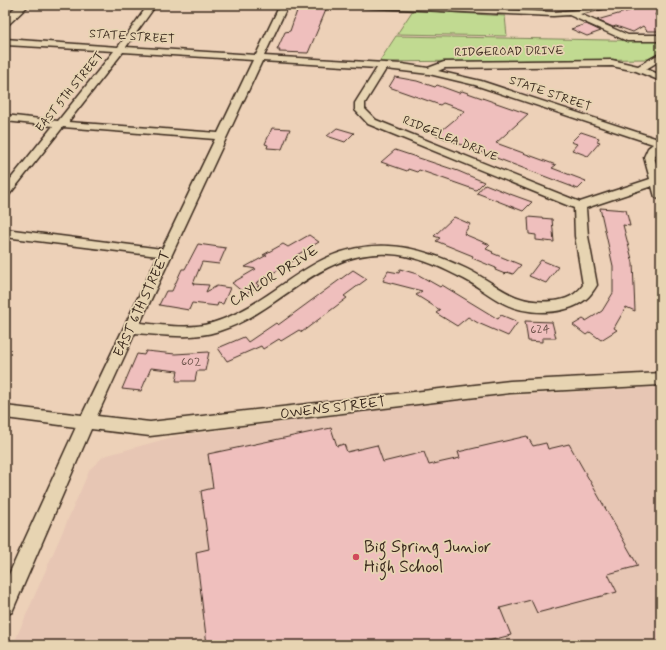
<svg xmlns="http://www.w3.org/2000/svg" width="666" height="650" viewBox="0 0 666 650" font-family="Mynerve,sans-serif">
  <rect width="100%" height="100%" fill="#edd1b8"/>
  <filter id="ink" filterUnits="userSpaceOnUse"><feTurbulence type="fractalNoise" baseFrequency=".025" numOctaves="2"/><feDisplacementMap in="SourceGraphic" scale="8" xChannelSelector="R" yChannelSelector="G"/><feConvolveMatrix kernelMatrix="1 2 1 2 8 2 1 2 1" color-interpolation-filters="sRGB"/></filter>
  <g filter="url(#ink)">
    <polygon fill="#e7c6b4" points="661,387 661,645 13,645 90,469 104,456 176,436 404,407 488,397"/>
    <g fill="#c1da91" stroke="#7e8258">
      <polygon points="413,10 505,16 507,36 397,34"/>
      <polygon points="396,36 661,41 661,52 648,59 379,62"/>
    </g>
    <g fill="#efbfbd" stroke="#3b2a1e">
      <polygon points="650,5 661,5 655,15 661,18 661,31 647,31 643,26 633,32 616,26 613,27 597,20"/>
      <polygon points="298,8 326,10 308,53 279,52 280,50 277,50 285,32 290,31"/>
      <polygon points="586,24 601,31 587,36 571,29"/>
      <polygon points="395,77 417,81 435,87 437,85 459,93 462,91 528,114 496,143 556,165 552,168 586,181 578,189 436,135 465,111 443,103 440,105 389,87"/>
      <polygon points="272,128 290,129 282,149 267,148 268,145 265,144"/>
      <polygon points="337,128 354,133 345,142 327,136"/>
      <polygon points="581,132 599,138 597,141 600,142 588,156 572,150 577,144 571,142"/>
      <polygon points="395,150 458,171 484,182 476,190 419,170 417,172 408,169 407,171 381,162"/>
      <polygon points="485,184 510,194 532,202 523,211 477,193"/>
      <polygon points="600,208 626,210 630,226 623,225 633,263 635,311 626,307 614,328 617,330 601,340 590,332 586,335 573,325 583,319 586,321 602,311 613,293 613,266"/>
      <polygon points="454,217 470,224 464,234 490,245 486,249 493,252 492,253 521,265 513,274 507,272 505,274 495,270 496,268 472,258 473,256 436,241 440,238 434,236"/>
      <polygon points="528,217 552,219 554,242 536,240 536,235 529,234"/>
      <polygon points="309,235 319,242 297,255 300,257 256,283 259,286 245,294 232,283 256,269 245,267 267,255 263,255 283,244 288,247"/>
      <polygon points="198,244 226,248 219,264 202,262 193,284 209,285 206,292 217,286 230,288 223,304 218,303 217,306 192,303 189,310 159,305 166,291 172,291 182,269 185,269"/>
      <polygon points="541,260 558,267 546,283 529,276"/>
      <polygon points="400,269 417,274 440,287 442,285 498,319 501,315 518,322 508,336 478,323 468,317 457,326 436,313 440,310 416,295 422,291 383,281 388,271 399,273"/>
      <polygon points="353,270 367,279 344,296 347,298 302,332 299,330 281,341 279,339 263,349 261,346 227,361 218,348 244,337 248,342 276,323 278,325"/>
      <polygon points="525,321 552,322 556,338 542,338 542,342 528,341"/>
      <polygon points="146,351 175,354 209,352 205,371 197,371 195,381 176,381 178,371 151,368 141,391 122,389 137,354 144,355"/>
      <polygon points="331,428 337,446 344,444 347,452 377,445 383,462 424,452 429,465 460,458 458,452 527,436 533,446 546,443 548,449 569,444 638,566 608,574 617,592 537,613 531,600 500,608 511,635 473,645 207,645 196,552 209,549 201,491 213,488 208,454"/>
    </g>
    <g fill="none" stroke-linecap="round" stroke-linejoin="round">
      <defs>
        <g id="minor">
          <path d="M148,5H156L126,47L256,55L280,5H288L264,56L402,64L428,68L444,62L612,60L638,66L661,53V60L646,69L661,75V81L636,71L612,66L445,68L438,71L481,81L661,140V148L654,157L661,178V200L655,197L652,186L586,208L588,236L597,285C594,290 590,296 586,299C565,316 527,315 505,304C488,296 475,283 458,276C437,265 413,255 389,254C318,250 282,311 219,331C191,340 164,335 135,333L97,416L150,422L510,381L661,373V385L510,393L150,436L91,429L12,612L5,615V583L76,427L5,418V406L82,415L158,256L5,237V229L162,249L215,139L63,127L9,195L5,196V186L53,126L5,121V115L58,121L114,51L5,45V39L118,47ZM123,52L253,60L218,133L68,122ZM262,61L377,68L355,103V110L368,124L574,208L575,236L583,285C576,295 566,300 553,301C512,305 500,285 467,269C443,258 416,247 389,246C310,242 280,302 212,323C189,330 164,325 140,323ZM386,69L429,74L475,85L653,144L648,148L644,157L650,179L580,202L376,120L365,109V103Z"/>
          <polygon points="348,5 405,5 553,12 589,9 605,5 619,5 580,14 628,35 661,35 661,41 627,41 569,15 553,16 352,7"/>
        </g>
        <polygon id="secondary" points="18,5 29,5 9,24 5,25 5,16"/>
      </defs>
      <use href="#minor" stroke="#3b2a1e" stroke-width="3"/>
      <use href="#secondary" stroke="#3b2a1e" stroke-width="3"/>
      <use href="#minor" fill="#e7d4b2" fill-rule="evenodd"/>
      <use href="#secondary" fill="#e7d4b2" fill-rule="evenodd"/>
    </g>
  </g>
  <circle fill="#d1495b" stroke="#e7d4b2" stroke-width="1.5" cx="356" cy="557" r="4"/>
  <g text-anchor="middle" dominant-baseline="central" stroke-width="3.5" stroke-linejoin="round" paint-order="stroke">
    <g font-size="12" fill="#3b2a1e" stroke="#e7d4b2">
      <text transform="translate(132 37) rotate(4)">STATE STREET</text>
      <text transform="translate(509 52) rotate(-1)">RIDGEROAD DRIVE</text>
      <text transform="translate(70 92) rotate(-51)">EAST 5TH STREET</text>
      <text transform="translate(550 94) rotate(19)">STATE STREET</text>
      <text transform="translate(450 139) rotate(22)">RIDGELEA DRIVE</text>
    </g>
    <g font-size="12" fill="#684f46">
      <text x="540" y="330">624</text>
      <text x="191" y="362">602</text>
    </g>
    <g font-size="14" fill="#3b2a1e" stroke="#e7d4b2">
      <text transform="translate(274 276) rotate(-32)">CAYLOR DRIVE</text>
      <text transform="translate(142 304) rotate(-65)">EAST 6TH STREET</text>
      <text transform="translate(333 408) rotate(-7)">OWENS STREET</text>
    </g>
    <g font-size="17" fill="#3b2a1e" stroke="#e7d4b2" text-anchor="start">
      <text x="364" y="547">Big Spring Junior<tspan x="364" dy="20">High School</tspan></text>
    </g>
  </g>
  <rect width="666" height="650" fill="none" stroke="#e7d4b2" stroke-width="20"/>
  <rect x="10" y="10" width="646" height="630" fill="none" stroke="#3b2a1e" stroke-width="1.5" filter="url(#ink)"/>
</svg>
